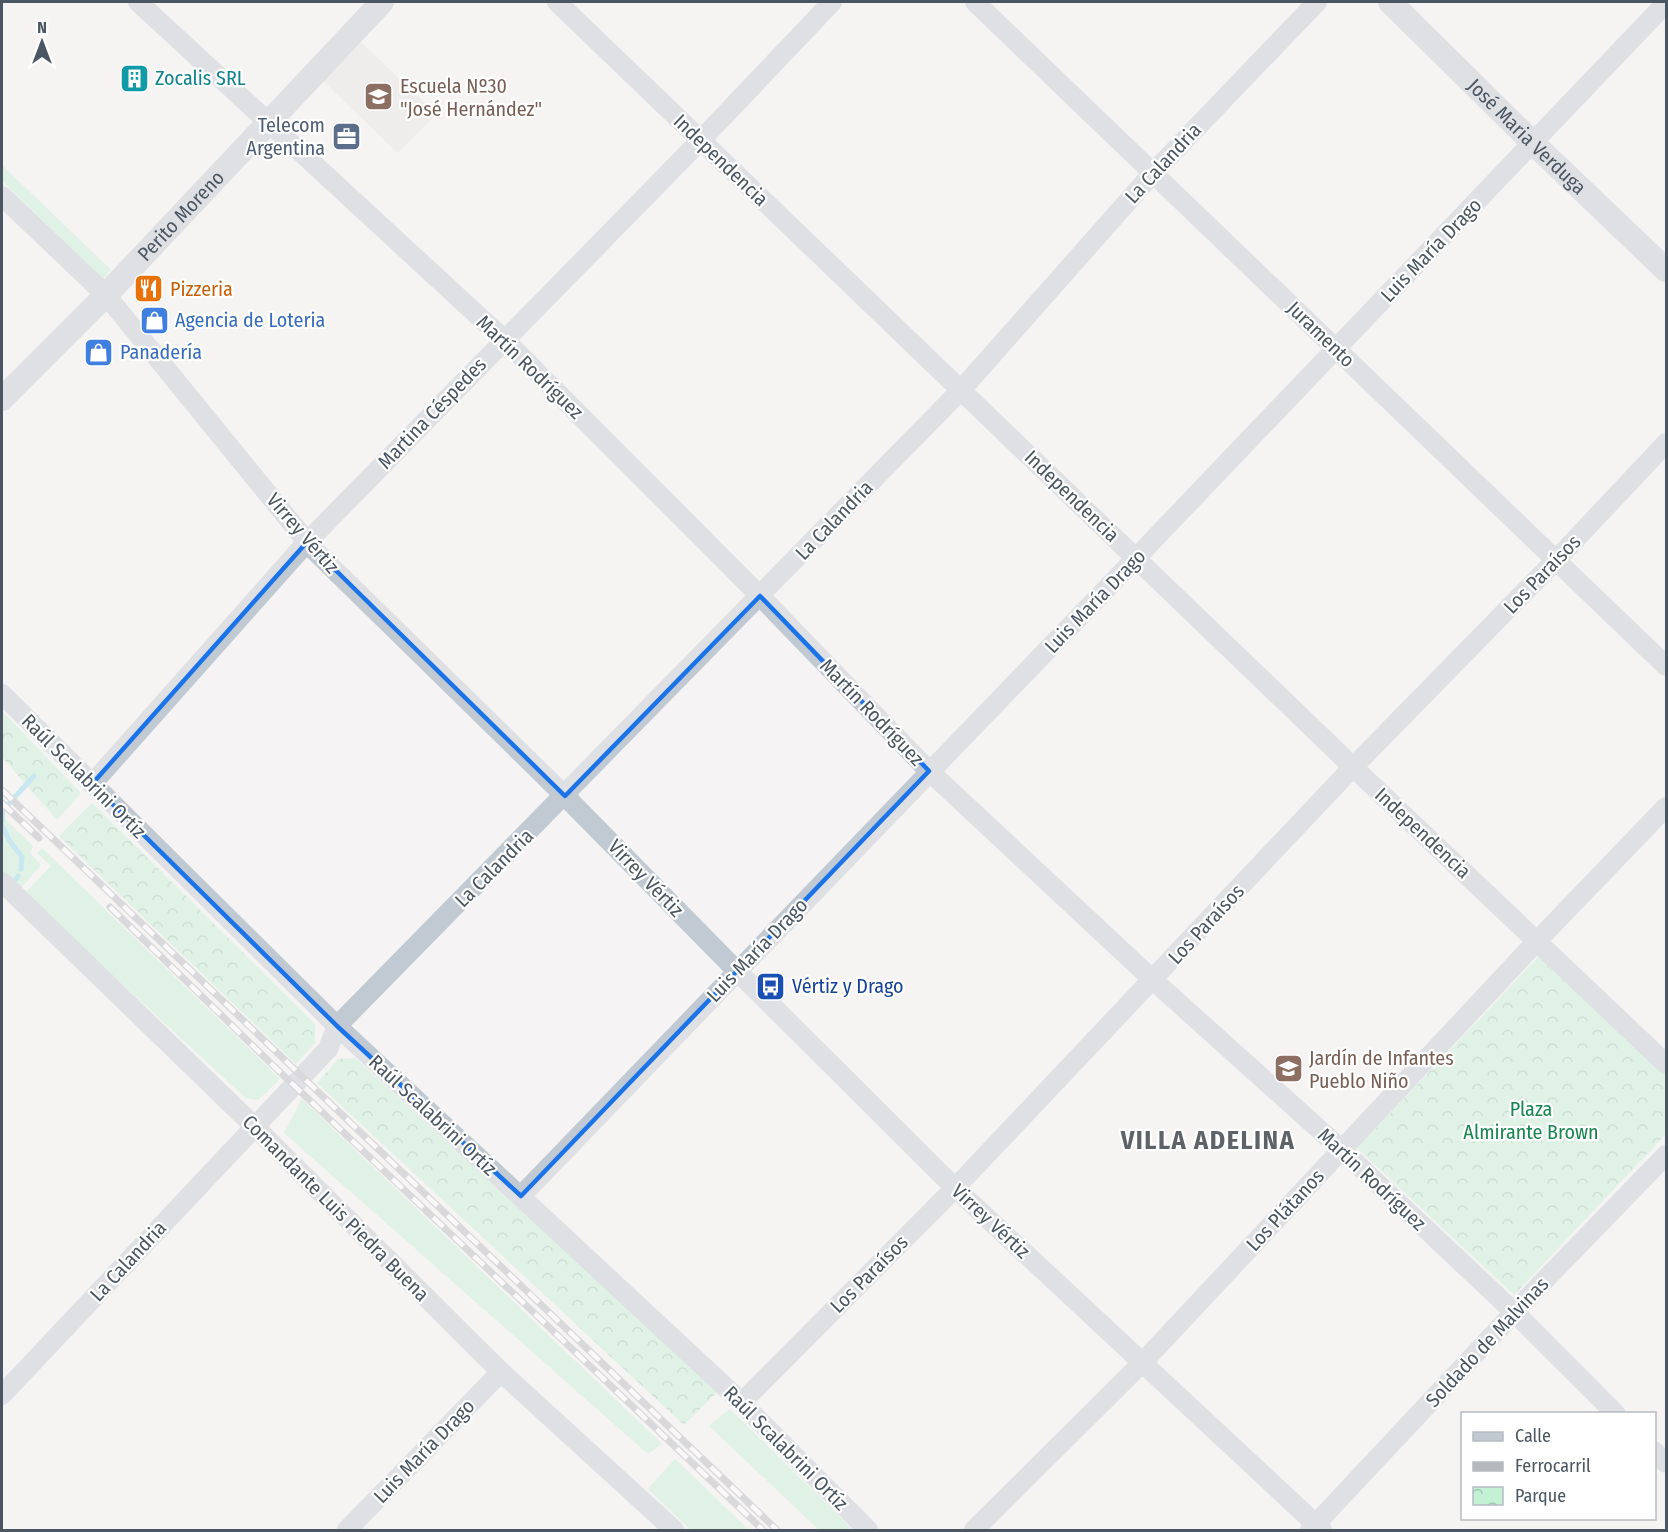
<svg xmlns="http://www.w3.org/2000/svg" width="1668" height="1532" viewBox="0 0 1668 1532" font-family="'Fira Sans Condensed',sans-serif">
  <defs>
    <pattern id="park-crowns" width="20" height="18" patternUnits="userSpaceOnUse" patternTransform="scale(1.5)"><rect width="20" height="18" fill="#c3f1d5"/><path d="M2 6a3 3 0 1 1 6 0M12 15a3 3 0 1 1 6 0" fill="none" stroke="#a0c6b0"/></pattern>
  </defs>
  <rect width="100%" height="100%" fill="#f5f3f3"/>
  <polygon fill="#e6e4e5" points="361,42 436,114 398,153 323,81"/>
  <g fill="#c3f1d5">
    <polygon points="2,165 111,270 103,279 2,181"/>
    <polygon points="2,816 33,846 30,853 41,865 19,890 2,873"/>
    <polygon points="42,848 280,1079 258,1100 246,1098 24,894 51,866 37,853"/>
    <polygon points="302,1099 662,1444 648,1454 284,1133"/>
    <polygon points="730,1409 853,1530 819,1530 709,1426"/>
    <polygon points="675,1459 749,1530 691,1530 648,1489"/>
  </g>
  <g fill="url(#park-crowns)">
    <polygon points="2,711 81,793 57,820 2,757"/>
    <polygon points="92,803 315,1024 315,1043 296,1064 59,836"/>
    <polygon points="1544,951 1666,1066 1666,1134 1514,1295 1357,1148"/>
    <polygon points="355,1058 718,1391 684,1425 317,1083 338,1059"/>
  </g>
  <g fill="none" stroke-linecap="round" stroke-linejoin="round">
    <g stroke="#90daee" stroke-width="5">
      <polyline points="2,822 3,810 34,776"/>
      <polyline points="2,825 9,840 22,857 21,869"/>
      <polyline points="15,880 18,876"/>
    </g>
    <g stroke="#c1cad2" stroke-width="20">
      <polyline points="138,2 512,347 760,596 929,771 1153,980 1341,1149 1514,1312 1616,1414"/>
      <polyline points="557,2 1353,767 1666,1064"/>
      <polyline points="975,2 1666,666"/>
      <polyline points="2,196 106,295 312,548 565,796 737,971 955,1188 1322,1530"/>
      <polyline points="2,694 337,1026 734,1395 868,1530"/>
      <polyline points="92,784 307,542 701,140 832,2"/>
      <polyline points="2,882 255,1127 501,1372 674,1530"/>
      <polyline points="521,1196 1136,558 1666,3"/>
      <polyline points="2,1395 328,1049 337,1026 961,390 1153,173 1317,2"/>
      <polyline points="742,1402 955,1188 1353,767 1556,560 1666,443"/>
      <polyline points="1654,1451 1666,1463"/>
      <polyline points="347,1530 501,1372"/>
      <polyline points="974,1530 1143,1362 1537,941 1666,807"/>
      <polyline points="1310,1530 1537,1288 1666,1155"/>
    </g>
    <g stroke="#c1cad2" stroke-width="24">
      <path id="s1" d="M1390,2L1533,143L1666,270"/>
      <path id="s2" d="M2,399L106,295L382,2"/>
    </g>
    <defs>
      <g id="rail">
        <polyline points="2,790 777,1530"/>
        <polyline points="2,803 39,838"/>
        <polyline points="110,907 283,1075 763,1530"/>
      </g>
    </defs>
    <use href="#rail" stroke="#b5b8bd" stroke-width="7"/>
    <use href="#rail" stroke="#fff" stroke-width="4.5" stroke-dasharray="14" stroke-linecap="butt"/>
  </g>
  <path d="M0 0H1668V1532H0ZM307,542L565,796L760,596L929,771L521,1196L337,1026L92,784Z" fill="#f5f3f3" fill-opacity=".55" fill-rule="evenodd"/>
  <path fill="none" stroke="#1a73e8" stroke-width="4.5" stroke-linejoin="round" d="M307,542L565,796L760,596L929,771L521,1196L337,1026L92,784Z"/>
  <defs>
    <symbol id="building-square" viewBox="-11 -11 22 22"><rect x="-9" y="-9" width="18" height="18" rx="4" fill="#0f9aa8" stroke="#fff"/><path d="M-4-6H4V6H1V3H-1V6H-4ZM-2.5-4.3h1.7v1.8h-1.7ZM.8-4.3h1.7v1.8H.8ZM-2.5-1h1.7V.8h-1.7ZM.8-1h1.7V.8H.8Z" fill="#fff"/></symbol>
    <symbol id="school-square" viewBox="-11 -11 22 22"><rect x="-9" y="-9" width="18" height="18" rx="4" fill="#8d6e63" stroke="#fff"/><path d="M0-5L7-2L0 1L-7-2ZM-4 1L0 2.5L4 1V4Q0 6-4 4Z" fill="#fff"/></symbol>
    <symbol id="office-square" viewBox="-11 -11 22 22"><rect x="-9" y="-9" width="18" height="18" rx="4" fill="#5c6f8a" stroke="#fff"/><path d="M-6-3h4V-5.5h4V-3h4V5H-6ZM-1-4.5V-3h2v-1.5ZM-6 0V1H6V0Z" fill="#fff"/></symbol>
    <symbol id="restaurant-square" viewBox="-11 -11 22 22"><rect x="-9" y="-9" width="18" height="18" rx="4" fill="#e8710a" stroke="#fff"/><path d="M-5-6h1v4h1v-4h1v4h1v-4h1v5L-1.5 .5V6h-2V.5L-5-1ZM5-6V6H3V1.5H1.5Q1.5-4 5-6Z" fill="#fff"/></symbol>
    <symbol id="shop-square" viewBox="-11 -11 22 22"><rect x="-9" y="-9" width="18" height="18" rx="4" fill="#3f7fe0" stroke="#fff"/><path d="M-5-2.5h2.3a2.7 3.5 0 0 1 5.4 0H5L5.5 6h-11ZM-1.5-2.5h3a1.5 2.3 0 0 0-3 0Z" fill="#fff"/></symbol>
    <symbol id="bus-square" viewBox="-11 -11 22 22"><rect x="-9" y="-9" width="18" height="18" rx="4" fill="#1a4fb4" stroke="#fff"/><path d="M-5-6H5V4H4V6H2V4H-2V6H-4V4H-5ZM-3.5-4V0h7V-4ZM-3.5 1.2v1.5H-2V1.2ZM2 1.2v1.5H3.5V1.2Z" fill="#fff"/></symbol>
  </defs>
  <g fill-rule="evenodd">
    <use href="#building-square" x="118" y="62" width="33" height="33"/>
    <use href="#school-square" x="362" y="80" width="33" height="33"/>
    <use href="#office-square" x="330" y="120" width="33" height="33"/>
    <use href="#restaurant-square" x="132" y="272" width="33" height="33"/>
    <use href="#shop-square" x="138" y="304" width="33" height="33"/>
    <use href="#shop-square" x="82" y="336" width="33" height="33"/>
    <use href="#bus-square" x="754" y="970" width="33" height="33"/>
    <use href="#school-square" x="1272" y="1052" width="33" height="33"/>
  </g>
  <g text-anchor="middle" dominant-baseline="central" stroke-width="4.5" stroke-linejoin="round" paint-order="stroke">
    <g font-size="20" fill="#0d838f" stroke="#fff" text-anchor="start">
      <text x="155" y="78">Zocalis SRL</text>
    </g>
    <g font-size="20" fill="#785e54" stroke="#fff" text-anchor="start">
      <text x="400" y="86">Escuela Nº30<tspan x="400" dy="23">"José Hernández"</tspan></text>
      <text x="1309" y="1058">Jardín de Infantes<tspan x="1309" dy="23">Pueblo Niño</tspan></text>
    </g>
    <g font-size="20" fill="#4e5e75" stroke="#fff" text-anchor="end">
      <text x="325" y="125">Telecom<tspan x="325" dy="23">Argentina</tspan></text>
    </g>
    <g font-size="20" fill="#4a5661" stroke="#fff">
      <text stroke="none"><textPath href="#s1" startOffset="192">José Maria Verduga</textPath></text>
      <text transform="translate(721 160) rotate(44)">Independencia</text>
      <text transform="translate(1163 163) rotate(-47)">La Calandria</text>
      <text stroke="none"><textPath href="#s2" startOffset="256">Perito Moreno</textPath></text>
      <text transform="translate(1431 250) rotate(-46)">Luis María Drago</text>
      <text transform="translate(1321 334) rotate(44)">Juramento</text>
      <text transform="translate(530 367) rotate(44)">Martín Rodríguez</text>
      <text transform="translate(432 413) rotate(-46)">Martina Céspedes</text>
      <text transform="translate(1072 496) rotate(44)">Independencia</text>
      <text transform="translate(834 520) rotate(-46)">La Calandria</text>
      <text transform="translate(303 533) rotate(49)">Virrey Vértiz</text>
      <text transform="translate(1542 574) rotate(-46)">Los Paraísos</text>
      <text transform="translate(1095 601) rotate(-46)">Luis María Drago</text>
      <text transform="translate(872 712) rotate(46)">Martín Rodríguez</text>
      <text transform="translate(84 776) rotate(45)">Raúl Scalabrini Ortíz</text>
      <text transform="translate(1423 833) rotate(43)">Independencia</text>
      <text transform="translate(494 868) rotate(-45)">La Calandria</text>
      <text transform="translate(646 878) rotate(46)">Virrey Vértiz</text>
      <text transform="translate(1206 924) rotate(-47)">Los Paraísos</text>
      <text transform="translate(757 950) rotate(-46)">Luis María Drago</text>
      <text transform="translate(433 1115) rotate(43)">Raúl Scalabrini Ortíz</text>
      <text transform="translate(1372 1179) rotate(43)">Martín Rodríguez</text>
      <text transform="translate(336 1208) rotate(45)">Comandante Luis Piedra Buena</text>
      <text transform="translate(1285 1210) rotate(-47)">Los Plátanos</text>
      <text transform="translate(991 1221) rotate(43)">Virrey Vértiz</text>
      <text transform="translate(128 1261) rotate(-47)">La Calandria</text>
      <text transform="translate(869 1274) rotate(-45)">Los Paraísos</text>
      <text transform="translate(1487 1342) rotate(-47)">Soldado de Malvinas</text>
      <text transform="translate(786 1448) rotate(45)">Raúl Scalabrini Ortíz</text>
      <text transform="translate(424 1451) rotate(-46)">Luis María Drago</text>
    </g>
    <g font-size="20" fill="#c56008" stroke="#fff" text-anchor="start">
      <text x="170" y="289">Pizzeria</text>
    </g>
    <g font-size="20" fill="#366cbe" stroke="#fff" text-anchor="start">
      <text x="175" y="320">Agencia de Loteria</text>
      <text x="120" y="352">Panadería</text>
    </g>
    <g font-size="20" fill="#164399" stroke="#fff" text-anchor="start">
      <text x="792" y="986">Vértiz y Drago</text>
    </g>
    <g font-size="20" fill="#17864f" stroke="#fff">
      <text x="1531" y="1109">Plaza<tspan x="1531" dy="23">Almirante Brown</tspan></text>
    </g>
    <g font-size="26" font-weight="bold" letter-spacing="1.5" fill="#5f6368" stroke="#fff">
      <text x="1208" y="1140">VILLA ADELINA</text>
    </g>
  </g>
  <rect width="1668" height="1532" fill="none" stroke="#4a5661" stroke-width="6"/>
  <rect x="1461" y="1412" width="195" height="108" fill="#ffffff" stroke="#b7bbc0" stroke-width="1.5"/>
  <rect x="1473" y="1432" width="30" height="9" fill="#c1cad2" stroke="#b7bbc0" stroke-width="1.5"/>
  <text x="1515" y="1442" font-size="18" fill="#4a5661">Calle</text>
  <rect x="1473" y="1462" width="30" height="9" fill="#b5b8bd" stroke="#b7bbc0" stroke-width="1.5"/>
  <text x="1515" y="1472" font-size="18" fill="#4a5661">Ferrocarril</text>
  <rect x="1473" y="1487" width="30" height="18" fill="url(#park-crowns)" stroke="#b7bbc0" stroke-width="1.5"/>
  <text x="1515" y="1502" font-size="18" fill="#4a5661">Parque</text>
  <g transform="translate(42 42)" stroke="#ffffff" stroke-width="4.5" paint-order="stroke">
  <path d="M0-4.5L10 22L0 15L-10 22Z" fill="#4a5661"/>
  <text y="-9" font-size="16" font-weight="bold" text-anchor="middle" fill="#4a5661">N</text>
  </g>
</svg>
